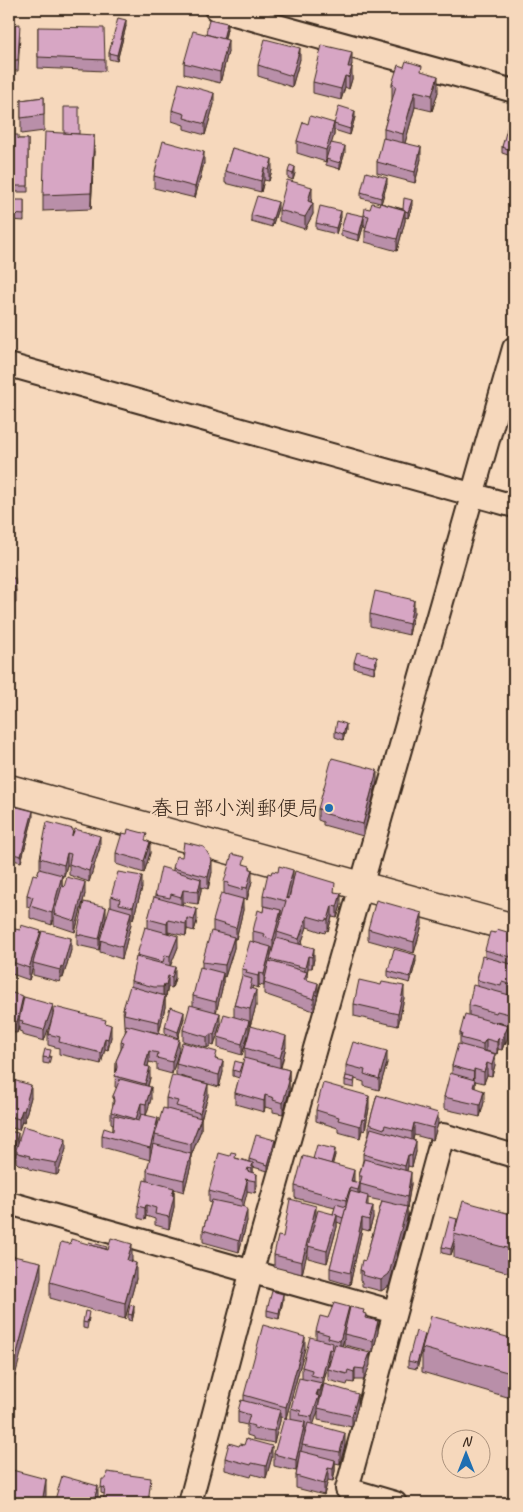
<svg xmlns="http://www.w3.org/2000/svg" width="523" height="1512" viewBox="0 0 523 1512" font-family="Caveat,'Klee One',sans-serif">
  <rect width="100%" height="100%" fill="#f6d8bc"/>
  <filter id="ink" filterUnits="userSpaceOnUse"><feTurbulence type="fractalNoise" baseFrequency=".02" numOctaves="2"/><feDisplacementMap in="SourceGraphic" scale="10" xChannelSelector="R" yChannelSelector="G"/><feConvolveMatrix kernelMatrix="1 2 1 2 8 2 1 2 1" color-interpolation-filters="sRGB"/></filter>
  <g filter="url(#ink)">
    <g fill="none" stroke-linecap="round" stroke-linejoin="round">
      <defs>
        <g id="street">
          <polyline points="216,9 514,91"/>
          <polyline points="9,365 514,506"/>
          <polyline points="9,1203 394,1312"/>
          <polyline points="190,1503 252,1270 514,348"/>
          <polyline points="395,1503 347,1489 443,1135 514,1156"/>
        </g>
        <polyline id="secondary" points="9,789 514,928"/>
      </defs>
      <use href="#street" stroke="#3b2a1e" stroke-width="26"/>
      <use href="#secondary" stroke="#3b2a1e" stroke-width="31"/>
      <use href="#street" stroke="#f6d8bc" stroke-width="22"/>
      <use href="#secondary" stroke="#f6d8bc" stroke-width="28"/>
    </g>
    <g fill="#b98fa9" stroke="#3b2a1e">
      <polygon points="9,25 20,35 18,71 9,71"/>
      <polygon points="126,26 117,61 109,59 109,53"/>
      <polygon points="38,27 105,60 105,71 38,68"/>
      <polygon points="227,29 225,39 228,52 220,83 184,74 184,63 206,34"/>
      <polygon points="300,59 292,87 258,76 258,65"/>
      <polygon points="352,64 351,67 352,79 349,89 345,87 341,100 313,93 313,82"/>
      <polygon points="422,72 438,92 432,111 415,107 405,143 421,159 415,183 377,173 377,162 384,138 384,129 392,100 392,84"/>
      <polygon points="44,97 44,131 21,134 21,100"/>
      <polygon points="214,104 205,135 184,129 184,125 172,121 172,110"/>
      <polygon points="514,115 514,157 502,153 502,147"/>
      <polygon points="355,117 350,135 334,130 334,135 331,143 345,152 340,169 326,165 326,160 326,162 297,153 297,141 308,124 334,123"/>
      <polygon points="79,134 94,151 91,209 43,211 43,195"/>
      <polygon points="9,135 18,139 28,139 28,192 9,192"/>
      <polygon points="232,148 272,170 269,181 264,180 261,192 225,183 225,171"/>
      <polygon points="204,163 195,198 154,188 154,176"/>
      <polygon points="288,172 295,173 293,180 288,178"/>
      <polygon points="387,184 381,203 403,209 412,206 408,218 405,217 405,221 397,251 365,242 365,231 366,227 364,226 364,224 359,241 341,236 341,230 364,216 364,215 370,209 379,205 380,203 361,198 361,192"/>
      <polygon points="312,198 311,202 313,214 305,229 279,221 279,210"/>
      <polygon points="24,200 24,221 11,220 11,214"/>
      <polygon points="278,208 272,227 251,221 251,215"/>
      <polygon points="341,217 336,234 316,229 316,223"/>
      <polygon points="9,578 16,591 16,603 10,603 11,625 9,625"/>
      <polygon points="414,612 409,635 370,626 370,614"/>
      <polygon points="9,650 13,656 14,664 11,681 9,681"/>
      <polygon points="354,662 377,663 374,673 354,668"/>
      <polygon points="346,730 343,740 335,737 335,731"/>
      <polygon points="377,782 363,836 323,825 323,822 318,820 318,809"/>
      <polygon points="9,805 33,817 21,862 9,859"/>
      <polygon points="73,833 100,847 89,882 69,875 69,865 67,865 64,876 62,876 62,886 85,894 75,932 54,925 54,916 52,925 30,918 30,908 27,907 27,895 40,869 40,858"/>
      <polygon points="147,841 150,853 144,873 116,864 116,853"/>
      <polygon points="245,864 250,869 252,881 247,900 242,899 243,910 236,939 234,939 234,948 225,977 223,976 223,985 216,1012 220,1024 214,1046 211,1045 207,1048 183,1041 183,1030 193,1006 193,996 202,968 202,962 213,931 213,921 228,895 224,894 224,882"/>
      <polygon points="173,868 212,872 208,889 201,887 201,890 198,904 183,902 182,905 197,921 194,931 187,929 186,936 168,932 168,933 178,947 170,966 175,978 172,988 168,987 166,996 165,996 165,1007 159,1033 150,1031 179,1050 172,1074 157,1070 157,1064 149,1062 148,1066 150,1078 148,1087 151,1099 146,1115 158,1127 166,1109 166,1098 208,1096 201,1119 201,1130 191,1156 191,1165 184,1192 174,1189 174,1207 169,1229 155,1225 155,1219 146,1216 145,1220 138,1218 138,1206 147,1181 147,1171 150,1160 102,1147 102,1135 113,1131 113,1124 111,1123 111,1112 113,1107 113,1096 117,1088 115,1087 116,1061 121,1049 121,1042 125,1033 126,1026 124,1026 123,1009 131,987 131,981 137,955 148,927 148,919 155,898 155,895 173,870"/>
      <polygon points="293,878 335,892 341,905 337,918 332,917 328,931 326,930 325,933 307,927 301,944 314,959 312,968 308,968 307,974 307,980 318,994 314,1011 264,994 264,986 259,985 258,988 252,986 256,1006 250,1026 249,1025 249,1032 242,1055 218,1048 218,1037 234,1017 234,1005 242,977 242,969 253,942 253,931 263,912 264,906 263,906 263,895"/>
      <polygon points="142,888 133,919 131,918 131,924 122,959 100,952 100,943 99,950 77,945 77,934 106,918 103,931 111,907 111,896"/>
      <polygon points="422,925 414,953 368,940 368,929"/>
      <polygon points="9,933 41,935 71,950 63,978 61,978 60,982 33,975 33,967 29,980 9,973"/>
      <polygon points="496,933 514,934 514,990 513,990 512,995 513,1002 514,1002 514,1018 513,1021 510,1020 509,1025 497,1022 508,1026 508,1037 505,1045 504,1044 502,1050 498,1049 497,1054 486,1051 495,1065 492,1076 487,1075 484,1083 475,1081 475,1088 484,1102 480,1117 444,1109 444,1097 452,1074 452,1066 460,1044 460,1033 469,1015 469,1005 477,986 477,980 485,957 485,950"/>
      <polygon points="416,961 410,983 388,977 388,971"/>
      <polygon points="9,992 23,1001 53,1005 44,1041 22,1035 22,1032 19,1031 19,1026 17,1033 9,1032"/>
      <polygon points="404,998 398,1026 354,1016 354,1004"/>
      <polygon points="184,1018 178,1038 165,1033 165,1027"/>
      <polygon points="106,1023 111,1037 108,1050 105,1049 101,1064 59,1054 59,1048 48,1045 48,1034"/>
      <polygon points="286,1047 281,1068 289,1070 289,1092 283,1114 273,1112 273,1109 265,1107 264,1112 235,1104 235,1093 239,1078 233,1076 233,1070 242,1067 245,1058 245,1048"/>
      <polygon points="51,1056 49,1064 43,1063 43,1057"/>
      <polygon points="217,1059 223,1072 219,1087 176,1075 176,1064"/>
      <polygon points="387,1063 379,1090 364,1086 364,1082 355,1079 354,1088 345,1086 345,1080 346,1076 346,1065"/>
      <polygon points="9,1079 31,1097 24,1122 22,1121 19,1130 9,1127"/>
      <polygon points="377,1095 438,1124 433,1140 414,1135 413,1140 416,1152 412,1167 408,1166 407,1171 411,1184 407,1208 407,1218 389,1286 381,1291 362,1286 362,1282 360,1281 360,1270 365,1261 382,1201 368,1198 368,1205 373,1218 369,1231 362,1229 350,1285 330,1279 330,1268 342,1224 337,1222 337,1227 327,1263 308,1258 308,1248 302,1274 274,1267 274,1255 283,1237 316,1218 333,1214 335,1208 295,1198 295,1186 313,1159 335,1155 332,1164 354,1182 359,1183 359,1176 363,1160 363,1154 369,1133 369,1124"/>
      <polygon points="369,1108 365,1131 362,1130 360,1138 338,1132 338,1128 316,1121 316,1110"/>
      <polygon points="9,1131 18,1142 66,1149 58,1174 56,1175 29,1169 29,1167 18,1164 16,1162 16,1152 9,1178"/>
      <polygon points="275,1146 268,1171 253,1167 253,1173 257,1185 255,1193 247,1191 243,1207 247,1221 239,1252 203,1242 203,1230 211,1203 209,1202 209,1191 236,1158 249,1162 249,1159"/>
      <polygon points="514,1215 514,1274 454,1258 454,1246 451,1255 442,1253 442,1247 457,1219"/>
      <polygon points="70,1244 107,1249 132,1260 132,1261 136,1279 125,1319 50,1298 50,1282"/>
      <polygon points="283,1300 279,1319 267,1316 267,1310"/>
      <polygon points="134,1312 132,1321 128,1320 128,1314"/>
      <polygon points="349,1313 364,1313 378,1332 373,1352 344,1345 344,1339 342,1346 370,1365 364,1380 355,1380 354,1383 348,1382 347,1385 328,1380 328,1369 330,1361 329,1360 322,1388 322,1393 358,1405 352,1427 318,1420 318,1411 313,1425 345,1445 340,1464 335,1463 335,1471 333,1481 328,1480 324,1495 296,1488 296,1476 299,1460 296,1471 274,1466 274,1454 285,1418 280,1417 280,1421 274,1443 253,1439 253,1437 247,1435 247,1425 238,1423 238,1411 244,1400 244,1395 305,1348 286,1418 291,1419 291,1408 302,1378 302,1367 316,1338 316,1331 328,1318"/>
      <polygon points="89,1318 87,1329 83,1328 83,1322"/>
      <polygon points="425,1338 514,1339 514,1399 422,1372 422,1351 417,1369 408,1367 408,1361"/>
      <polygon points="272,1457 266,1478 252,1474 251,1477 225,1470 225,1458"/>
      <polygon points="151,1484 104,1494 101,1493 101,1487"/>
    </g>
    <g fill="#967489" stroke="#3b2a1e">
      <polygon points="126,20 126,26 117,61 117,55"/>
      <polygon points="227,23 227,29 223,45 223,39"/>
      <polygon points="228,40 228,52 220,83 220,72"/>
      <polygon points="300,48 300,59 292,87 292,76"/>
      <polygon points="352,52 352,64 348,78 348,67"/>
      <polygon points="352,67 352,79 349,89 349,77"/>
      <polygon points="345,76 345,87 341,100 341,89"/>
      <polygon points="438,76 438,92 432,111 432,95"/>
      <polygon points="415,91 415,107 403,150 403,134"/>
      <polygon points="214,93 214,104 205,135 205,124"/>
      <polygon points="355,111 355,117 350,135 350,129"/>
      <polygon points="334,123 334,135 326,162 326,150"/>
      <polygon points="94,135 94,151 91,209 91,193"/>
      <polygon points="345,146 345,152 340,169 340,163"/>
      <polygon points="421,147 421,159 415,183 415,172"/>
      <polygon points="204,152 204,163 195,198 195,187"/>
      <polygon points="272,159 272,170 269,181 269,170"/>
      <polygon points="295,167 295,173 293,180 293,174"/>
      <polygon points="264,168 264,180 261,192 261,181"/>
      <polygon points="387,178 387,184 381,204 381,198"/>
      <polygon points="312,187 312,198 309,211 313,203 313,214 305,229 305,217 308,201"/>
      <polygon points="412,200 412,206 408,218 408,212"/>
      <polygon points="278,202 278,208 272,227 272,221"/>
      <polygon points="405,210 405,221 397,251 397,239"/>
      <polygon points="341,211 341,217 336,234 336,228"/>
      <polygon points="364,218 364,224 359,241 359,235"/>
      <polygon points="414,600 414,612 409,635 409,624"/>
      <polygon points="377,657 377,663 374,673 374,667"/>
      <polygon points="14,658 14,664 11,681 11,675"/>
      <polygon points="346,724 346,730 343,740 343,734"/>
      <polygon points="377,770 377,782 363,836 363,824"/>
      <polygon points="33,811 33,817 21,862 21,856"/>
      <polygon points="100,836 100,847 89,882 89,871"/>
      <polygon points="150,842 150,853 144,873 144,861"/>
      <polygon points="67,853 67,865 64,876 64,865"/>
      <polygon points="212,860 212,872 208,889 208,877"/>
      <polygon points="250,866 250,875 252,869 252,881 247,900 247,888"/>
      <polygon points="293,870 293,881 286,909 286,898"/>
      <polygon points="62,875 62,887 52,925 52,913"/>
      <polygon points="142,876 142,888 133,919 133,907"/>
      <polygon points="201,879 201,890 198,904 198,892"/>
      <polygon points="85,882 85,894 75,932 75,921"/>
      <polygon points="183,890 183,902 181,908 181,897"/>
      <polygon points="341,893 341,905 337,918 337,907"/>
      <polygon points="243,899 243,910 236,939 236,928"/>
      <polygon points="332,906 332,917 328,931 328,920"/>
      <polygon points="106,907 106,918 99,950 99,939"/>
      <polygon points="197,909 197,921 194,931 194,920"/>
      <polygon points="281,910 281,922 277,932 277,936 273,951 273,940"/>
      <polygon points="131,912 131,924 122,959 122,947"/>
      <polygon points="422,913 422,925 414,953 414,942"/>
      <polygon points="307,916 307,927 299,950 299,939"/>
      <polygon points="187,918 187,929 186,936 186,924"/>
      <polygon points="168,920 168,932 167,936 167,924"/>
      <polygon points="41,931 41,942 33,963 33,967 29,980 29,968"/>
      <polygon points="178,936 178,947 170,967 170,956"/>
      <polygon points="234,937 234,948 225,977 225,965"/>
      <polygon points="71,938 71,950 63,978 63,967"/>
      <polygon points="271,947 271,959 270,959 270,962 264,983 264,986 264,974"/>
      <polygon points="314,948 314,959 312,968 312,957"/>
      <polygon points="416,955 416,961 410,983 410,977"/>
      <polygon points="308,956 308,968 307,974 307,983 304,979 305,968"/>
      <polygon points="61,966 61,978 60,982 60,970"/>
      <polygon points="175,967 175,978 172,988 172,977"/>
      <polygon points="223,973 223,985 216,1013 216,1002"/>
      <polygon points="259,973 259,985 258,988 258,976"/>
      <polygon points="168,976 168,987 166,996 166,985"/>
      <polygon points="513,978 513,990 512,996 512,985"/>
      <polygon points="318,983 318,994 314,1011 314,999"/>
      <polygon points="164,984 164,996 163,999 163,987"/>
      <polygon points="404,986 404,998 398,1026 398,1014"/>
      <polygon points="256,990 256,1006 250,1026 250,1009"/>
      <polygon points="23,996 23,1007 19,1020 19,1026 17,1033 17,1022"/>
      <polygon points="165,996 165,1007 159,1033 159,1022"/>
      <polygon points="53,1005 53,1016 44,1041 44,1030"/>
      <polygon points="514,1007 514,1018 513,1021 513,1010"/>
      <polygon points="510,1009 510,1020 509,1025 509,1014"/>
      <polygon points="184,1012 184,1018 178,1038 178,1032"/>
      <polygon points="220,1013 220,1024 214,1046 214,1035"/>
      <polygon points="249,1021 249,1032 242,1055 242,1044"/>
      <polygon points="111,1025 111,1037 108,1050 108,1039"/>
      <polygon points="508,1026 508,1037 505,1045 505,1033"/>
      <polygon points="504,1033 504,1044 502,1050 502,1039"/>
      <polygon points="211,1034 211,1045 207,1048 207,1037"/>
      <polygon points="286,1036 286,1047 280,1069 280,1058"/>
      <polygon points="105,1038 105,1049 101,1064 101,1053"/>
      <polygon points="498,1038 498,1049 497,1054 497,1042"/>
      <polygon points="179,1039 179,1050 172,1074 172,1062"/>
      <polygon points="486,1039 486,1051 483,1055 483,1044"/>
      <polygon points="149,1051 149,1062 145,1077 145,1066"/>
      <polygon points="387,1051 387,1063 379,1090 379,1079"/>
      <polygon points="495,1054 495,1065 492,1076 492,1065"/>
      <polygon points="223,1061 223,1072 219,1087 219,1075"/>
      <polygon points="487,1063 487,1075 484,1083 484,1072"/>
      <polygon points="150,1067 150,1078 145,1095 145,1084"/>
      <polygon points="474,1069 474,1081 475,1080 475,1091 473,1087"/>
      <polygon points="289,1070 289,1092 283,1114 283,1103 287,1080"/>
      <polygon points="208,1084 208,1096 201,1119 201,1130 191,1156 191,1165 184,1192 184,1180 191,1154 191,1144 200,1121 200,1113"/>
      <polygon points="31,1085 31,1097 24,1122 24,1111"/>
      <polygon points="151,1087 151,1099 146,1116 146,1104"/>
      <polygon points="484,1091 484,1102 480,1117 480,1105"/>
      <polygon points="265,1095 265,1107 264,1112 264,1101"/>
      <polygon points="369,1096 369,1108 365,1131 365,1120"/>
      <polygon points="141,1103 141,1114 136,1130 136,1119"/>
      <polygon points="22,1110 22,1121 19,1130 19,1119"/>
      <polygon points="438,1113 438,1124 433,1140 433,1128"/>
      <polygon points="158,1118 158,1130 155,1135 155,1138 150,1160 150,1148"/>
      <polygon points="362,1119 362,1130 360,1138 360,1126"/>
      <polygon points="414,1123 414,1135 412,1144 412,1132"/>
      <polygon points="18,1133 18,1145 9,1178 9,1166"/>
      <polygon points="66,1138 66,1149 58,1174 56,1175 56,1163"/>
      <polygon points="275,1140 275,1146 268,1171 268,1165"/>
      <polygon points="416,1141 416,1152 412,1167 412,1156"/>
      <polygon points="335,1149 335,1155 331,1171 331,1165"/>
      <polygon points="408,1155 408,1166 405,1178 405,1166"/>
      <polygon points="253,1163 253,1174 251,1180 251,1169"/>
      <polygon points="354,1170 354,1181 351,1181"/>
      <polygon points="411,1172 411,1184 407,1208 407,1218 389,1286 381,1291 381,1280 407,1207 407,1197"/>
      <polygon points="257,1174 257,1185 255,1193 255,1181"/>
      <polygon points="247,1181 247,1193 242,1212 242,1200"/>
      <polygon points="360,1183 360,1195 358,1201 358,1190"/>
      <polygon points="174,1188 174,1207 169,1229 169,1217"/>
      <polygon points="350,1188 350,1199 346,1211 346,1200"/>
      <polygon points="146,1205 146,1216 145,1220 145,1208"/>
      <polygon points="316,1206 316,1218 302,1274 302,1262"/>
      <polygon points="373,1206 373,1218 369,1231 369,1220"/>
      <polygon points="247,1210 247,1221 239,1252 239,1241"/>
      <polygon points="337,1215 337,1227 327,1263 327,1251"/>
      <polygon points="362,1218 362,1229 350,1285 350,1273"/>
      <polygon points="454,1240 454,1246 451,1255 451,1249"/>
      <polygon points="132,1244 132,1260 127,1276 127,1260"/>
      <polygon points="41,1262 41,1278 9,1399 9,1383"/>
      <polygon points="136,1263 136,1279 125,1319 125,1303"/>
      <polygon points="283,1294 283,1300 279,1319 279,1313"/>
      <polygon points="134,1306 134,1312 132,1321 132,1315"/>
      <polygon points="349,1307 349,1318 344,1334 344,1339 340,1352 340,1341"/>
      <polygon points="378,1321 378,1332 373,1352 373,1341"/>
      <polygon points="425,1334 425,1340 422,1348 422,1351 417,1369 417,1363"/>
      <polygon points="305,1337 305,1348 286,1418 286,1407"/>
      <polygon points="329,1349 329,1360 322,1388 322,1394 320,1402 320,1391 322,1384 322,1378"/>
      <polygon points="370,1353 370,1365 364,1380 364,1369"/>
      <polygon points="355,1368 355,1380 354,1383 354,1372"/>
      <polygon points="318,1390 318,1399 319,1396 319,1407 318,1408 318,1411 312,1429 312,1417"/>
      <polygon points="358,1394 358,1405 352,1427 352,1416"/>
      <polygon points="280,1410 280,1421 274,1443 274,1431"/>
      <polygon points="305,1422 305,1434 296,1471 296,1460"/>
      <polygon points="345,1433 345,1445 340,1464 340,1452"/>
      <polygon points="272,1446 272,1457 266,1478 266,1466"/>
      <polygon points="335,1460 335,1471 333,1481 333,1469"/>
      <polygon points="328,1468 328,1480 324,1495 324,1484"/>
      <polygon points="46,1479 46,1495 45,1503 42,1503"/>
      <polygon points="98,1486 98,1497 97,1503 93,1503"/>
    </g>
    <g fill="#d7a6c4" stroke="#3b2a1e">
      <polygon points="118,18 126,20 117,55 109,53"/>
      <polygon points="209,19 227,23 223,39 206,34"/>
      <polygon points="20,24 18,60 9,60 9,25"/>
      <polygon points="38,27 104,28 105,60 38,57"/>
      <polygon points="193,31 228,40 220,72 184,63"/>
      <polygon points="265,39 300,48 292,76 258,65"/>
      <polygon points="322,45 352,52 348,67 352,67 349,77 345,76 341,89 313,82"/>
      <polygon points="406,61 422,66 421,71 438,76 432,95 415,91 403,134 384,129 396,86 392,84 398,65 404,67"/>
      <polygon points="179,83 214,93 205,124 184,118 185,114 172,110"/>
      <polygon points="44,97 44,115 21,118 21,100"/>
      <polygon points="339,106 355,111 350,129 334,124"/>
      <polygon points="64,107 79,107 79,134 64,133"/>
      <polygon points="511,114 514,115 514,151 502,147"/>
      <polygon points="310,116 334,123 326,150 297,141 303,122 308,124"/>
      <polygon points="45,132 94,135 91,193 43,195"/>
      <polygon points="9,135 18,135 18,139 28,139 28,186 9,186"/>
      <polygon points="383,138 421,147 415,172 377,162"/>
      <polygon points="163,141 204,152 195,187 154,176"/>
      <polygon points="331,143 345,146 340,163 326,159"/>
      <polygon points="232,148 272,159 269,170 264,168 261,181 225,171"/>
      <polygon points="290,165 295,167 293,174 288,172"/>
      <polygon points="366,172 387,178 381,198 361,192"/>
      <polygon points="287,180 312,187 308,201 313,203 305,217 279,210"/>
      <polygon points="257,196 278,202 272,221 251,215"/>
      <polygon points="404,198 412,200 408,212 405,211 405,210 403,209"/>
      <polygon points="11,200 24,200 24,215 11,214"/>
      <polygon points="372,203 379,205 380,203 405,210 397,239 365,231 369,216 364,215 365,208 370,209"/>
      <polygon points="320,206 341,211 336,228 316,223"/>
      <polygon points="346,212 364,216 359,235 341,230"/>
      <polygon points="9,578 15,578 16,591 9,592 11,614 9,614"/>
      <polygon points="375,591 414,600 409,624 370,614"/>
      <polygon points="9,650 13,650 11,657 14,658 11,675 9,675"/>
      <polygon points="357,652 377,657 374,667 354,662"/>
      <polygon points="337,721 346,724 343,734 335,731"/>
      <polygon points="332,758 377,770 363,824 323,813 324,810 318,809"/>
      <polygon points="9,805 33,811 21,856 9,853"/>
      <polygon points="47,822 73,829 72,836 75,829 100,836 89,871 69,864 71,854 67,853 64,865 40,858"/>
      <polygon points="128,829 147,834 145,840 150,842 144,861 116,853 122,833 127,834"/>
      <polygon points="184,842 204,847 212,860 208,877 173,868 176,856 182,857"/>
      <polygon points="232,854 245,857 243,864 250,866 250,869 252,869 247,888 242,887 242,890 228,886 229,883 224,882"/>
      <polygon points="279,866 293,870 286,898 289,899 295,871 335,883 334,892 341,893 337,907 332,906 328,920 326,919 325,921 307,916 299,939 277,932 286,901 263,895 268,873 271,874 272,871 278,872"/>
      <polygon points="161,867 201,879 198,892 183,890 181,897 171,894 170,898 155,895"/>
      <polygon points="39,869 62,875 52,913 30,906 33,897 27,895 33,874 37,875"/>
      <polygon points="118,872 142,876 133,907 119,904 120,899 111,896"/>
      <polygon points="67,877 85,882 75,921 54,914 62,886 64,887"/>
      <polygon points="221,893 243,899 236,928 213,921"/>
      <polygon points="154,897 197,909 194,920 187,918 186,924 168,920 167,924 148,919"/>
      <polygon points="376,900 422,913 414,942 368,929"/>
      <polygon points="84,902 106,907 99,939 77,934"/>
      <polygon points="110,906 131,912 122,947 100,940"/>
      <polygon points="264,906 281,910 273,940 264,937 265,934 253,931 258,910 263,912"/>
      <polygon points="21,925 41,931 29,968 9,961 9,933 10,928 20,930"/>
      <polygon points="145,927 178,936 170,956 165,955 163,962 137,955"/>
      <polygon points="497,929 514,934 514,954 511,953 510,957 485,950 490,932 496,933"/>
      <polygon points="42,931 71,938 63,967 61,966 60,970 33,963"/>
      <polygon points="211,931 234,937 225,965 202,962"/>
      <polygon points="276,938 314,948 312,957 308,956 305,968 270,959"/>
      <polygon points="250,941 271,947 264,974 259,973 258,976 246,973 247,970 242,969"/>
      <polygon points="394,949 416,955 410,977 388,971"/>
      <polygon points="482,956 514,965 514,978 513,978 512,985 502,982 501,986 477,980"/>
      <polygon points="136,957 175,967 172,977 168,976 166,985 164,984 163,987 154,987 131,981"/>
      <polygon points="269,961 307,972 304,979 318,983 314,999 264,983"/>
      <polygon points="200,967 223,973 216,1002 193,996"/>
      <polygon points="242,976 252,979 250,988 256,990 250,1009 234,1005"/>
      <polygon points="359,980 381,985 382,982 404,986 398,1014 354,1004"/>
      <polygon points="473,985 513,996 512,1001 514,1002 513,1010 510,1009 509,1014 497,1011 496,1013 469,1005"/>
      <polygon points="130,986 165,996 159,1022 124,1014 125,1009 123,1009"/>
      <polygon points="9,992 23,996 17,1022 9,1020"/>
      <polygon points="24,997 53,1005 44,1030 22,1024 23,1021 19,1020"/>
      <polygon points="190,1005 220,1013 214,1035 211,1034 207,1037 183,1030"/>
      <polygon points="55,1007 106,1020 105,1023 111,1025 108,1039 105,1038 101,1053 59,1042 60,1037 48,1034"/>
      <polygon points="170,1007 184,1012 178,1032 165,1027"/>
      <polygon points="224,1014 249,1021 242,1044 218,1037"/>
      <polygon points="465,1014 508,1026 505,1033 504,1033 502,1039 498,1038 497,1042 486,1039 483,1044 461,1038 462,1034 460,1033"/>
      <polygon points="126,1025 179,1039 172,1062 157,1058 158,1053 149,1051 145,1066 150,1067 145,1084 115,1076 117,1067 116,1061 124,1043 121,1042 122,1038 127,1029 125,1029"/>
      <polygon points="251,1026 286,1036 280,1058 245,1048"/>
      <polygon points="182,1042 217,1052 215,1059 223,1061 219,1075 176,1064"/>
      <polygon points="353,1042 387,1051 379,1079 364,1074 365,1070 346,1065"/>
      <polygon points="458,1044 495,1054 492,1065 487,1063 484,1072 474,1069 474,1072 452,1066"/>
      <polygon points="45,1049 51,1050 49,1058 43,1057"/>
      <polygon points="244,1058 289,1070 287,1080 289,1081 283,1103 273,1100 274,1098 265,1095 264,1101 235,1093"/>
      <polygon points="235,1061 242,1063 239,1072 233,1070"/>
      <polygon points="450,1073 475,1080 473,1087 484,1091 480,1105 444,1097"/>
      <polygon points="172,1075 208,1084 200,1113 176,1106 178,1101 166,1098"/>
      <polygon points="346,1076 355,1078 354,1082 345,1080"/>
      <polygon points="9,1079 31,1085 24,1111 22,1110 19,1119 9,1116"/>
      <polygon points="120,1079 151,1087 146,1104 141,1103 136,1119 111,1112 114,1101 113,1096"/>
      <polygon points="323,1083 369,1096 365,1120 362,1119 360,1126 338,1120 339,1117 316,1110"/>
      <polygon points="377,1095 438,1113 433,1128 414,1123 412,1132 385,1125 384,1129 369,1124"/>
      <polygon points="163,1108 201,1118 191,1144 155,1135"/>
      <polygon points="141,1114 158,1118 150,1148 102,1135 104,1128 113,1131 114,1115 139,1121"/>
      <polygon points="23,1126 66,1138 58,1162 56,1163 29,1158 30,1156 18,1153 16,1150"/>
      <polygon points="371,1128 416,1141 412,1156 408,1155 405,1166 363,1154"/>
      <polygon points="9,1131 18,1133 9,1166"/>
      <polygon points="256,1135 275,1140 268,1165 249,1159"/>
      <polygon points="153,1144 191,1154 184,1180 147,1171"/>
      <polygon points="317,1145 335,1149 331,1164 313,1159"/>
      <polygon points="231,1152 236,1153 235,1158 253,1163 251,1169 248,1168 247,1171 257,1174 255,1181 245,1179 247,1181 242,1200 209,1191 219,1153 230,1156"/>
      <polygon points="303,1156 354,1170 351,1181 360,1183 358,1190 350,1188 346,1200 295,1186"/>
      <polygon points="364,1159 411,1172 407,1197 360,1184 362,1176 359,1176"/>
      <polygon points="144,1180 174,1188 172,1195 174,1196 169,1217 155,1214 156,1208 146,1205 145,1208 138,1206"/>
      <polygon points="350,1191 368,1196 366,1205 373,1206 369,1220 362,1218 350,1273 330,1268"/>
      <polygon points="290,1199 316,1206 302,1262 274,1255 278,1236 283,1237"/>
      <polygon points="212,1200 245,1207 247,1210 239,1241 203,1230"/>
      <polygon points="382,1201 407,1207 389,1274 381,1280 362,1275 363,1271 360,1270 362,1260 365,1261"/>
      <polygon points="463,1201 514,1215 514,1250 454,1234"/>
      <polygon points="336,1204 346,1207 343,1218 333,1214"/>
      <polygon points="318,1210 337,1215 327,1251 308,1246"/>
      <polygon points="450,1217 457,1219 454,1234 454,1240 451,1249 442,1247"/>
      <polygon points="111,1238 132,1244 127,1260 136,1263 125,1303 50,1282 61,1242 70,1244 71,1239 108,1250"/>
      <polygon points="89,1242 107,1247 106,1249 88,1244"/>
      <polygon points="13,1256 41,1262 9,1383 9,1270"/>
      <polygon points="272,1291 283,1294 279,1313 267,1310"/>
      <polygon points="334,1303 349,1307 340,1341 328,1338 329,1335 316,1331 320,1316 328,1318"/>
      <polygon points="130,1305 134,1306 132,1315 128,1314"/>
      <polygon points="350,1307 364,1310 363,1313 366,1314 365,1318 378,1321 373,1341 344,1334"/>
      <polygon points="85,1311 89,1312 87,1323 83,1322"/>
      <polygon points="431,1316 514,1339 514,1374 422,1348"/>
      <polygon points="263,1325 305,1337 286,1407 244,1395"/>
      <polygon points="416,1331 425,1334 417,1363 408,1361"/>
      <polygon points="310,1337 333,1343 332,1350 329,1349 322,1378 311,1375 312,1370 302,1367"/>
      <polygon points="335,1344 370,1353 364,1369 355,1368 354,1372 348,1370 347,1374 328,1369"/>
      <polygon points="299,1378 322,1383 320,1391 318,1390 316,1395 319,1396 312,1417 300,1415 301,1411 291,1408"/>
      <polygon points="324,1384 358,1394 352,1416 318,1408"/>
      <polygon points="241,1400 280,1410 274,1431 253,1428 254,1426 247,1424 250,1415 238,1411"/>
      <polygon points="284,1418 305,1422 296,1460 274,1454"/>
      <polygon points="308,1423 345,1433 340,1452 302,1445"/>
      <polygon points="246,1439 272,1446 266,1466 252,1463 251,1465 225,1458 229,1443 239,1446 240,1444 244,1445"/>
      <polygon points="300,1451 335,1460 333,1469 328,1468 324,1484 296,1476"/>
      <polygon points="12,1470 46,1479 42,1503 9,1503 9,1482"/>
      <polygon points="107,1472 151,1478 148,1503 103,1503 105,1488 101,1487 102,1479 106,1479"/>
      <polygon points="62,1476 98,1486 93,1503 54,1503"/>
    </g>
  </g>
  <circle fill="#1f6fb2" stroke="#f6d8bc" stroke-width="2" cx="329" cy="808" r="5"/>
  <g text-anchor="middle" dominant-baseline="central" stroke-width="4" stroke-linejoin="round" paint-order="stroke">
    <g font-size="21" fill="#3b2a1e" stroke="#f6d8bc" text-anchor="end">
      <text x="319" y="808">春日部小渕郵便局</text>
    </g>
  </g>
  <rect width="523" height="1512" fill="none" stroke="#f6d8bc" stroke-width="30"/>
  <rect x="15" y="15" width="493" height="1482" fill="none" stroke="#3b2a1e" stroke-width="2" filter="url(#ink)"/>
  <g transform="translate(466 1454)"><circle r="24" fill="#f6d8bc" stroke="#ab927d"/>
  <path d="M0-4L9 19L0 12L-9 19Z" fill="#1f6fb2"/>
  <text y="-8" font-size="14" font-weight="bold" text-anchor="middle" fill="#3b2a1e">N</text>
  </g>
</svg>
